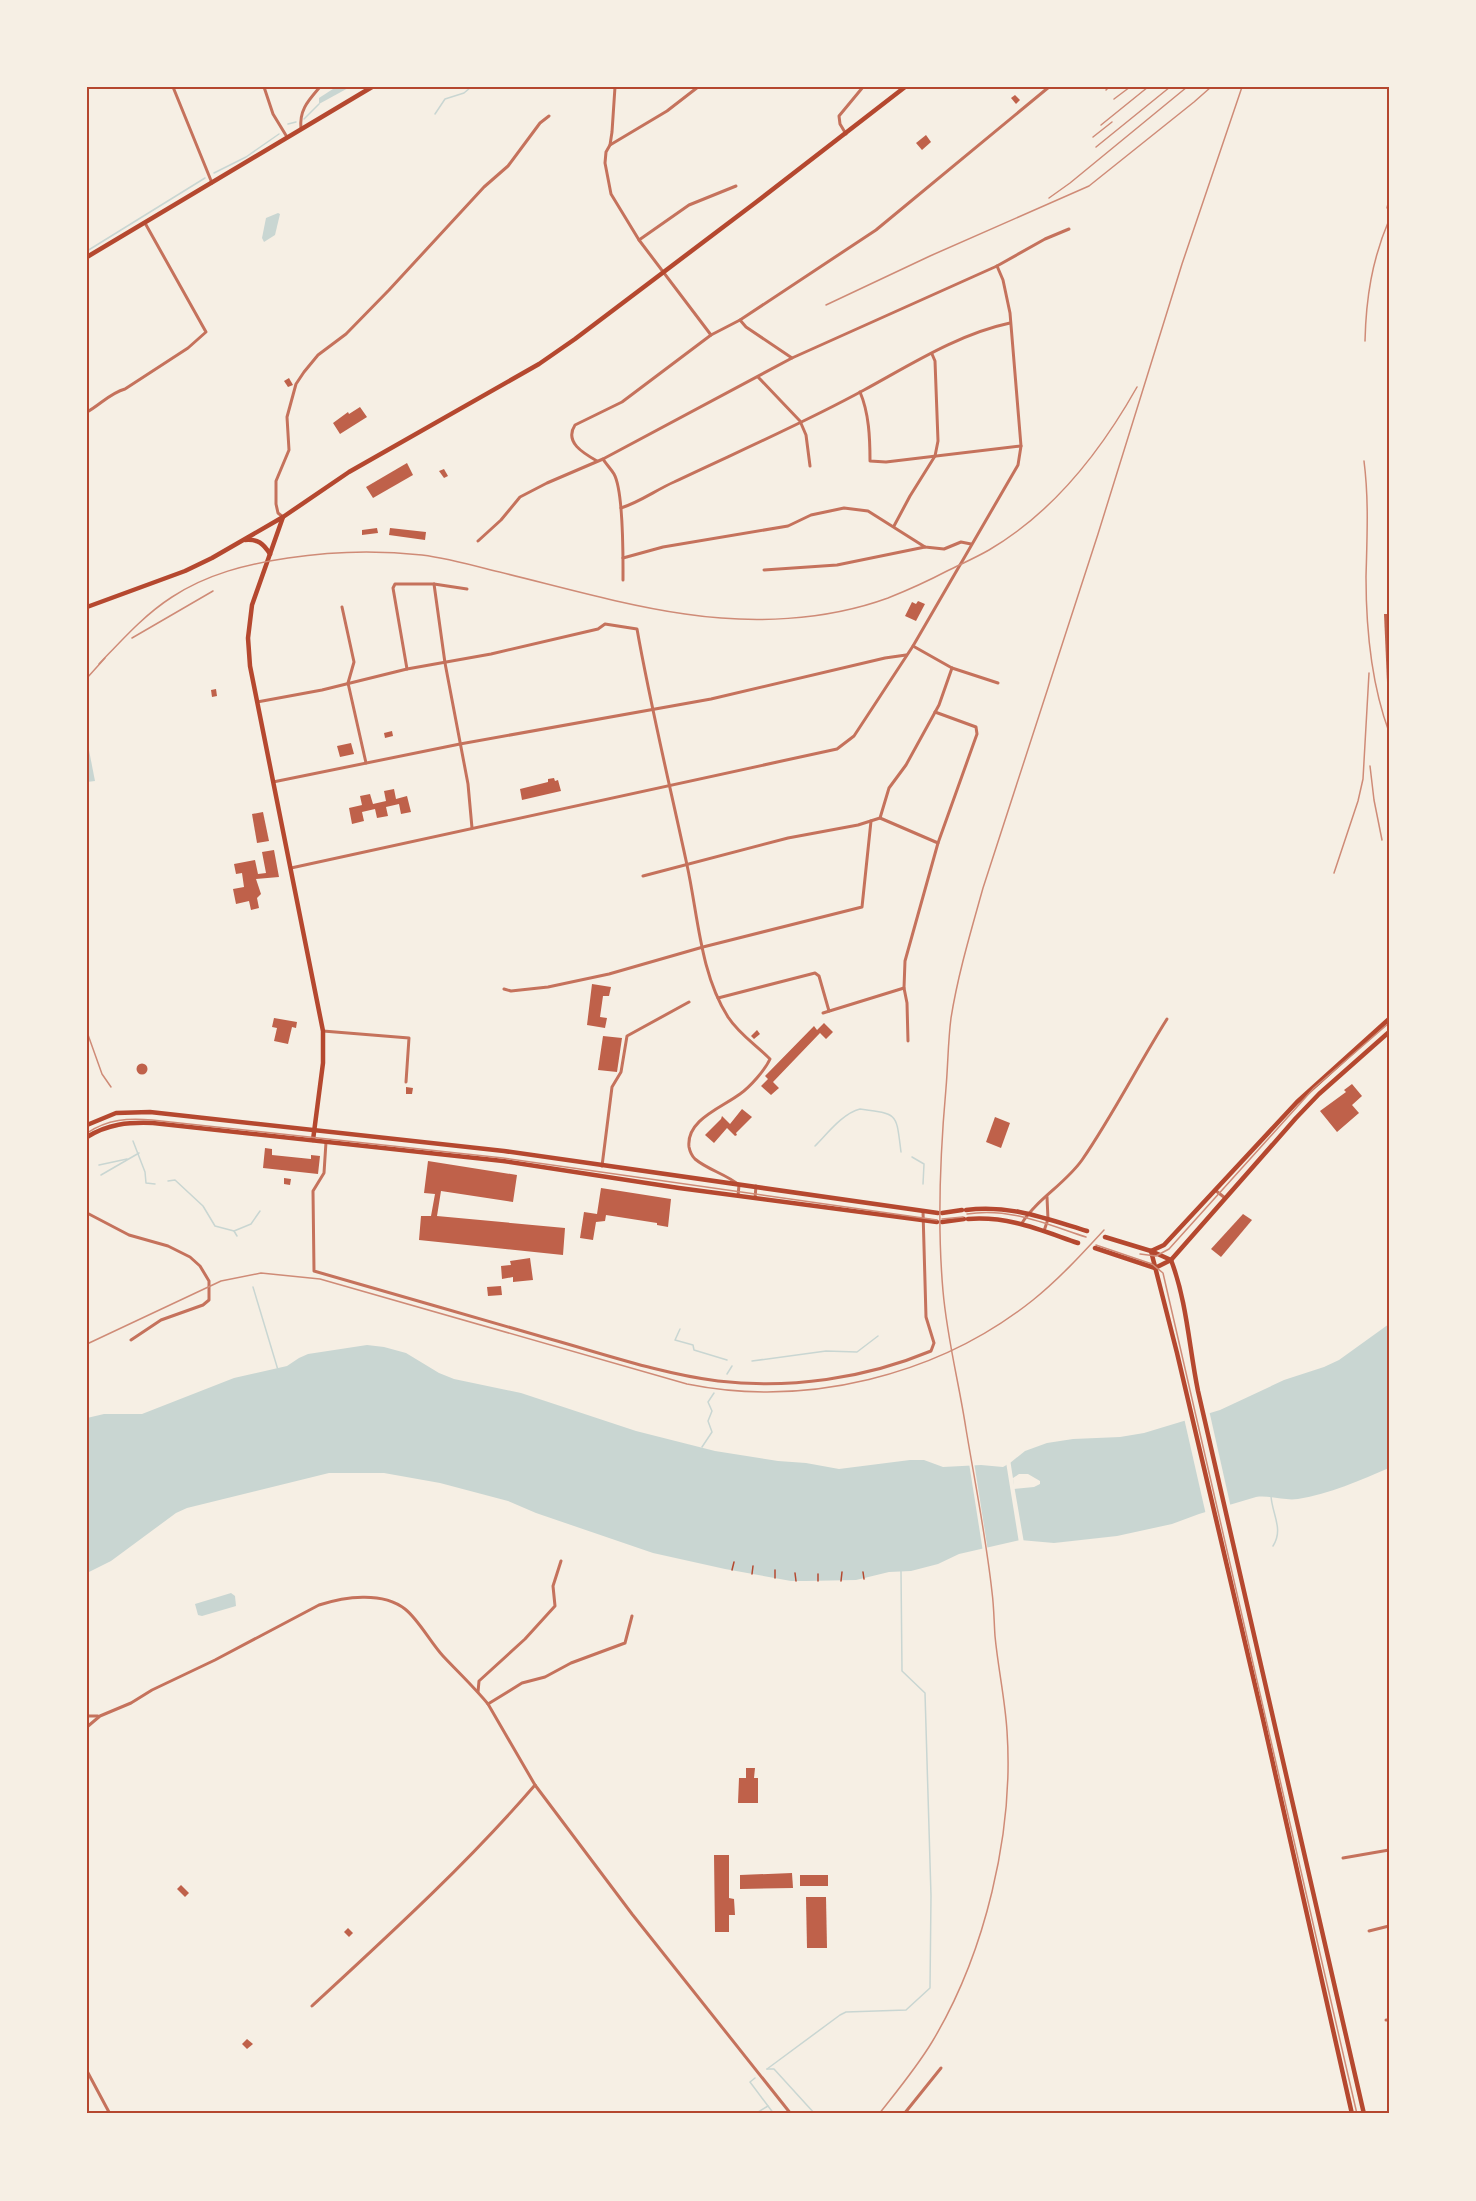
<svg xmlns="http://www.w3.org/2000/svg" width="1476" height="2201" viewBox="0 0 1476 2201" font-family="'Exo 2',sans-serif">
  <rect width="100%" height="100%" fill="#f6efe4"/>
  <g fill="#c9d6d2" fill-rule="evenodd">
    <polygon points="336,87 350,87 319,104 319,98"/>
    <polygon points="278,213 280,214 275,235 264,242 262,238 266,218"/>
    <polygon points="87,740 95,781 87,782"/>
    <path d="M1389,1324V1468C1361,1480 1329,1494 1298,1499C1284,1501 1270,1495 1256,1497L1199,1514L1172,1524L1117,1536L1054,1543L1020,1540L959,1554L938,1564L911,1571L889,1572L856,1580L806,1581H791L725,1569L653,1553L536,1513L508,1501L440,1483L384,1473H329L187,1508L176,1513L111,1561L87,1573V1418L104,1414H142L234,1378L287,1366L299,1358L308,1354L367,1345L384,1347L406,1353L439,1373L454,1379L521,1393L636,1431L715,1451L778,1461L806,1463L839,1469L910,1460H924L943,1467L981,1465L1003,1467L1010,1463L1025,1451L1047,1443L1073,1439L1120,1437L1144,1433L1220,1410L1284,1380L1324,1367L1339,1360ZM1019,1474H1028L1040,1481V1484L1034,1487L1014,1489L1013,1478Z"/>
    <polygon points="231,1593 235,1596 236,1606 202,1616 198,1615 195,1604"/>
  </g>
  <g fill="#f6efe4">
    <polygon points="1209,1410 1231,1508 1206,1515 1184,1418"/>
    <polygon points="1010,1459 1014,1485 1024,1543 1019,1543 1006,1462"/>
    <polygon points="974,1462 988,1551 983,1552 969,1463"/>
  </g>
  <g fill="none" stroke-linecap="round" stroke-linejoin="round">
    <g stroke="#c9d6d2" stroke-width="1.5">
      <polyline points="435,114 445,99 464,93 471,87"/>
      <polyline points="304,119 319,104"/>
      <polyline points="288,124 296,122"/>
      <polyline points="214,173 246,157 279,134"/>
      <polyline points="87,251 205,178"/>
      <polyline points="133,1141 145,1172 146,1183 155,1184"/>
      <path d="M815,1146C827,1134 843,1113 860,1109C899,1114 896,1113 901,1152"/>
      <polyline points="912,1157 924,1164 923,1184"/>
      <polyline points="99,1165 127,1159"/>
      <polyline points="101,1175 139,1153"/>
      <polyline points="168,1181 175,1180 203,1206 215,1226 234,1231 237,1236"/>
      <polyline points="234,1231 251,1224 260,1211"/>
      <polyline points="253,1287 278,1370"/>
      <polyline points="680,1329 675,1340 693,1345 694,1350 727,1360"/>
      <polyline points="752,1361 826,1351 857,1352 878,1336"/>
      <polyline points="727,1374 732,1366"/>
      <polyline points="702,1447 712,1432 708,1421 712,1411 708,1402 714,1393"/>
      <path d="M1271,1496C1272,1514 1284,1529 1273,1546"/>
      <polyline points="767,2069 840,2015 846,2012 906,2010 930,1988 931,1896 925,1693 902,1671 901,1571"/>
      <polyline points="767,2069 774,2069 815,2114"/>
      <polyline points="768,2106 774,2114"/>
      <polyline points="755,2114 768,2106 750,2082 755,2078"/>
    </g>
  </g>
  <g fill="#bf614a">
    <polygon points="1015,95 1020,100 1016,104 1011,98"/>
    <polygon points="926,135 931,142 922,150 916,143"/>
    <polygon points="289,378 293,385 288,387 284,381"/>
    <polygon points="360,407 367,417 340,434 333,423 348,412 349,414"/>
    <polygon points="407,463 413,475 373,498 366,487"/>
    <polygon points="444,469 448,476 444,478 439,471"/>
    <polygon points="377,528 378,533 362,535 362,530"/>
    <polygon points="390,528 426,532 425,540 389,535"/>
    <polygon points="918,601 925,604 916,621 905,616 912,602 916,604"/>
    <polygon points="1384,614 1389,614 1389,682 1387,682"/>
    <polygon points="216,689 217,696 212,697 211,690"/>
    <polygon points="392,731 393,736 385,738 384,733"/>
    <polygon points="351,743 354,754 340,757 337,746"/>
    <polygon points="554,778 555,781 558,780 561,791 522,800 520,789 548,782 548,779"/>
    <polygon points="394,789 396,799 407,796 411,812 401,814 399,804 386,807 388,816 377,818 375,809 362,812 364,821 352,824 349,808 362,805 360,796 370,794 373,804 386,801 384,791"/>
    <polygon points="263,812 269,841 257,843 252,814"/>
    <polygon points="274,850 279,877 256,879 261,894 257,898 259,908 251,910 249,901 236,904 233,889 244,887 242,873 236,874 234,864 255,860 258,874 266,873 262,852"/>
    <polygon points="592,984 611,987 609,996 603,996 600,1017 607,1018 605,1028 587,1025"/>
    <polygon points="274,1018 297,1022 296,1028 292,1027 288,1044 274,1041 277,1028 272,1027"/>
    <polygon points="824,1023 833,1032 826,1039 820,1033 773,1082 779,1088 771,1095 761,1086 768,1079 765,1076 814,1026 817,1030"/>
    <polygon points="757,1030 760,1034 754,1039 751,1036"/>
    <polygon points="603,1036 622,1038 617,1072 598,1070"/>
    <circle cx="142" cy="1069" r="5.5"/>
    <polygon points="1352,1084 1362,1096 1352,1105 1359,1113 1337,1132 1320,1111 1346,1092 1344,1090"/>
    <polygon points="406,1087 413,1088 412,1094 406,1094"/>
    <polygon points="742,1109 752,1117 736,1133 737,1135 735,1136 727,1128 714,1143 705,1135 721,1119 722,1116 730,1124"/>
    <polygon points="995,1117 1010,1123 1001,1148 986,1142"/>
    <polygon points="265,1148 272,1149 272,1155 311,1159 311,1155 320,1156 318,1174 263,1168"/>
    <polygon points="428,1161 517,1175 513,1202 441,1191 437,1216 565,1228 563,1255 419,1240 421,1216 431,1216 435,1194 424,1193"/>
    <polygon points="284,1178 291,1179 290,1185 284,1184"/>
    <polygon points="601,1188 671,1199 668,1227 657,1225 657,1223 606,1215 605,1221 596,1222 593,1240 580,1238 584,1212 597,1214"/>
    <polygon points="1243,1214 1252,1220 1221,1257 1211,1249"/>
    <polygon points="530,1258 533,1280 513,1282 513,1277 502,1279 501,1266 511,1265 510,1261"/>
    <polygon points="501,1286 502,1295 488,1296 487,1287"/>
    <polygon points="746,1768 755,1768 754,1778 758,1778 758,1803 738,1803 739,1778 746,1778"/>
    <polygon points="714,1855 729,1855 729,1898 734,1899 735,1915 729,1915 729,1932 715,1932"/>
    <polygon points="792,1873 793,1888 740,1889 740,1875"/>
    <rect x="800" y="1875" width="28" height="11"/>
    <polygon points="181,1885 189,1893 185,1897 177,1889"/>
    <polygon points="806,1897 826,1897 827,1948 807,1948"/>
    <polygon points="348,1928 353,1933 349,1937 344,1932"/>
    <polygon points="247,2039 253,2044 247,2049 242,2044"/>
  </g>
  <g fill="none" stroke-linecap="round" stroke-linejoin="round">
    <g stroke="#b5482f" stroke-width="1.5">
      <polyline points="732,1570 734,1562"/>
      <polyline points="863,1572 864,1579"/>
      <polyline points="795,1573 796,1581"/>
      <polyline points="752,1574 753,1566"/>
      <polyline points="775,1578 775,1570"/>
      <polyline points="818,1581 818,1574"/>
      <polyline points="841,1581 842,1572"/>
    </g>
    <g stroke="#c5725c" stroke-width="3">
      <polyline points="173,87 212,183"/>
      <polyline points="264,87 273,114 287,137"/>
      <polyline points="615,87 612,132 610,145 606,152 605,163 611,194 639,240 711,335"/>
      <path d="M301,129C299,110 308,101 320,87"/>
      <polyline points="846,134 840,124 839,116 863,87"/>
      <polyline points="610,145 667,111 698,87"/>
      <polyline points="639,240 689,205 736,186"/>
      <polyline points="740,320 746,327 792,358"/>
      <polyline points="758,377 800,421 806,435 810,466"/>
      <path d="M860,392C869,413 870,438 870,461L886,462L1021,446"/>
      <path d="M87,412C100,405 110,393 125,389L188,348L206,332L145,223"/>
      <path d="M603,459C606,464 611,469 614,474C624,492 623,558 623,580"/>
      <path d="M597,461C583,453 564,442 575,425L622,402L711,335L740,320L876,230L1049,87"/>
      <path d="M621,508C640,502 656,490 674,482C737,452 802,424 864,390C910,365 958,334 1010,323"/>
      <polyline points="283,517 278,513 276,504 276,481 289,450 287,417 296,384 304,372 318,355 346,334 389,290 484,187 508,166 540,123 549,116"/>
      <polyline points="894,526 910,496 935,456 938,441 935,361 932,354"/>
      <polyline points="478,541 501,520 520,497 547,483 603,459 792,358 997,266 1045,239 1069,229"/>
      <polyline points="623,558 663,547 788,526 811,515 844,508 868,511 925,547 944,549 961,542 971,544"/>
      <polyline points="764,570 837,565 925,547"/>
      <polyline points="434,584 445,663 468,784 472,828"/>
      <polyline points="342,607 354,662 348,683 366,763"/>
      <polyline points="913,646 952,668 998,683"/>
      <polyline points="407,669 393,588 395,584 434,584 467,589"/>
      <path d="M257,702L322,690L407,669L491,654L598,629L605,624L637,629C651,708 670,786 687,865C698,915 700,973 728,1017C739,1034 756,1045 770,1059C765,1070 750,1087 740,1094C721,1108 686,1120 689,1147C690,1152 692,1156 695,1159C708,1170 726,1174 739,1185L738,1196"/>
      <polyline points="273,782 460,744 711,699 885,658 906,655"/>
      <polyline points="880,818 938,843"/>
      <polyline points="291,868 837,749 854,736 913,646 1018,465 1021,446 1010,313 1003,280 997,266"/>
      <polyline points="643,876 788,838 858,825 880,818 889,788 906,765 939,705 952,668"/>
      <polyline points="504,989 511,991 548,987 609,974 703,947 862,907 871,821"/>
      <polyline points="718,998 815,973 819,976 829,1011"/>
      <polyline points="823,1013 904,988"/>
      <polyline points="323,1031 409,1038 406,1082"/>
      <polyline points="908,1041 907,1003 904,988 905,961 938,843 977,734 976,727 935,712"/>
      <path d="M326,1142L324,1173L313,1191L314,1271C393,1293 471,1317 550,1339C604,1354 662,1374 718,1381C790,1389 864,1379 931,1351L934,1343L926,1317L923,1211"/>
      <polyline points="602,1166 612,1087 621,1072 627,1036 689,1002"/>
      <polyline points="1215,1190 1225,1198"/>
      <polyline points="755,1198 756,1186"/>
      <polyline points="87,1213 129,1235 168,1246 190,1257 200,1266 209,1281 209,1300 203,1305 161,1320 131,1340"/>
      <path d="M1022,1223C1037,1199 1065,1184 1082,1160C1113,1115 1138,1065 1167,1019"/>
      <polyline points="1044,1231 1048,1219 1047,1197"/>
      <polyline points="478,1692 479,1681 525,1639 555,1606 553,1586 561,1561"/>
      <polyline points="488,1704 522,1683 545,1677 571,1663 625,1643 632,1616"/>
      <polyline points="87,1716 98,1716"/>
      <path d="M87,1727L100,1716L131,1703L152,1690L215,1660L319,1605C344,1597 382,1591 405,1609C418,1619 431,1643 443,1656C458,1672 474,1687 488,1704L535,1785L632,1914L791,2114"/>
      <polyline points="1343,1858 1389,1850"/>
      <polyline points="1369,1931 1389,1926"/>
      <path d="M312,2006C389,1935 467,1864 535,1785"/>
      <polyline points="1386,2020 1389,2020"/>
      <polyline points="87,2071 110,2114"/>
      <polyline points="904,2114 941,2068"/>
    </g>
    <g stroke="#b5482f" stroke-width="4.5">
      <polyline points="87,257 372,87"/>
      <polyline points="283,517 252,605 248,638 250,666 323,1031 323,1063 313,1140"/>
      <path d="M245,540C258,539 263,543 270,554"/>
      <polyline points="87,607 185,571 212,558 283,517 349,472 539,364 575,339 755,203 905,87"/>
      <polyline points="87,1125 116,1113 150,1112 504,1151 938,1213"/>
      <path d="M87,1137C108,1124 128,1122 153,1123L503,1161L679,1188L937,1222"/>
      <path d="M966,1210C1009,1204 1047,1219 1087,1231"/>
      <polyline points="942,1213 962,1210"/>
      <path d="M968,1219C1010,1216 1040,1230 1078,1243"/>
      <polyline points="942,1222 964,1219"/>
      <path d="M1105,1237L1151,1251L1171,1260C1187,1302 1189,1347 1198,1391L1364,2114"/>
      <polyline points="1095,1248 1155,1268 1171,1260 1296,1118 1319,1094 1389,1032"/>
      <polyline points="1151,1251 1177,1353 1262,1715 1352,2114"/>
      <polyline points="1151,1251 1164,1245 1297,1102 1389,1019"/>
    </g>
    <g stroke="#cf8b77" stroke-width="1.5">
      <path d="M87,1133C108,1119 128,1118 152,1120L503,1158L937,1220"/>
      <path d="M967,1214C1009,1207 1046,1224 1086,1237"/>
      <polyline points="942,1219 963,1217"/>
      <polyline points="1096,1245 1152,1264 1163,1273 1357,2114"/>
      <polyline points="1140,1254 1156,1256 1169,1249 1314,1088 1389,1023"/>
    </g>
    <g stroke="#cf8b77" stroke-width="1.5">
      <polyline points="1106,90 1109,87"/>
      <polyline points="1114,99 1130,87"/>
      <polyline points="1101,125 1148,87"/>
      <polyline points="1093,137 1112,122"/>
      <polyline points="1096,147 1170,87"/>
      <polyline points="1049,198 1070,183 1187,87"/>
      <polyline points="1387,208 1389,200"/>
      <polyline points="826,305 930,256 1089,186 1194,102 1211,87"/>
      <path d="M1365,341C1366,298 1372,260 1389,220"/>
      <path d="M1364,461C1369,500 1367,538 1366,577C1366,629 1371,683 1389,732"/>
      <polyline points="132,638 213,591"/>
      <path d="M99,664C122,640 144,615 172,597C207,574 247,564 288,558C333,551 377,550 422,555C446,558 468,564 491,570C554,585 622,605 685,614C752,624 825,621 888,598C908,590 928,581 947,571C961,564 975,558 989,550C1054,512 1101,451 1137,387"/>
      <polyline points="87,678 105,658"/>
      <polyline points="1370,766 1374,800 1382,840"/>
      <polyline points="1334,873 1358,801 1363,779 1369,673"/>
      <polyline points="87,1032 102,1074 111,1087"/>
      <path d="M87,1344L221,1281L261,1273L320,1279L687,1384C806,1408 938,1376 1033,1300C1059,1279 1082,1254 1104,1230"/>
      <path d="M879,2114C897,2091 917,2067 932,2042C985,1954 1014,1833 1007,1731C1005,1699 998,1668 995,1636C994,1622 994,1607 992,1592C986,1537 975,1483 966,1429C959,1383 947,1338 943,1291C937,1223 940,1155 946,1088C948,1065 948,1041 951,1018C958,974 971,931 983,888L1098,534L1182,264L1242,87"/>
    </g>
  </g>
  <rect width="1476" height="2201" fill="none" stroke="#f6efe4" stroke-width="177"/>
  <rect x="88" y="88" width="1300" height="2024" fill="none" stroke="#b5482f" stroke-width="2"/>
</svg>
